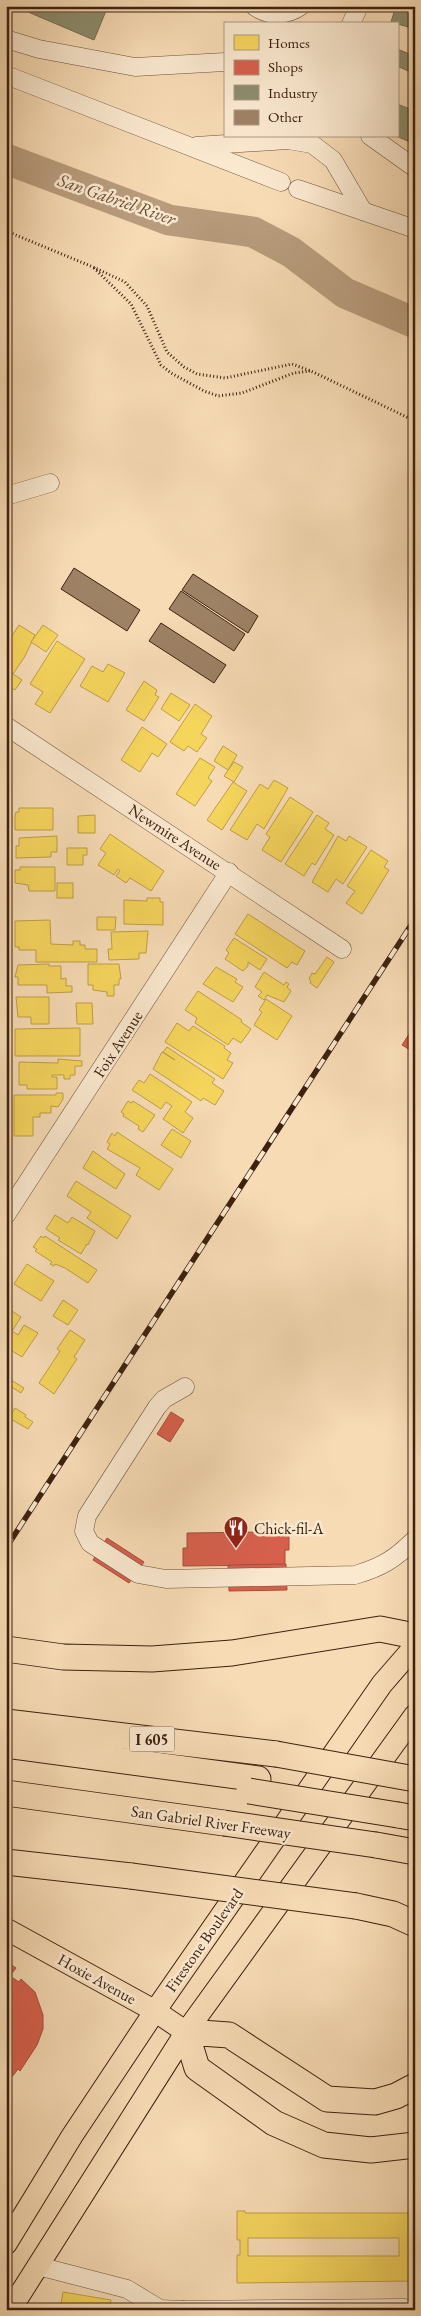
<svg xmlns="http://www.w3.org/2000/svg" width="421" height="2316" viewBox="0 0 421 2316" font-family="'EB Garamond',serif">
  <rect width="100%" height="100%" fill="#f7dbb5"/>
  <filter id="stains"><feTurbulence type="fractalNoise" baseFrequency=".004" numOctaves="4"/><feColorMatrix values="0 0 0 0 .2 0 0 0 0 .09 0 0 0 0 .02 0 0 0 .5 -.17"/></filter>
  <radialGradient id="worn" r=".72"><stop offset=".6" stop-color="#630" stop-opacity="0"/><stop offset="1" stop-color="#630" stop-opacity=".3"/></radialGradient>
  <g fill="#f6d55c" stroke="#be9f45" fill-rule="evenodd">
    <polygon points="19,625 35,635 25,656 13,674 22,680 15,690 6,684 6,645"/>
    <polygon points="43,625 58,635 46,652 31,642"/>
    <polygon points="57,641 85,659 50,713 35,704 43,692 30,684"/>
    <polygon points="108,664 125,673 108,702 80,686 92,666 103,672"/>
    <polygon points="144,681 157,690 155,695 159,697 144,721 126,710"/>
    <polygon points="171,693 190,705 179,721 161,709"/>
    <polygon points="195,704 212,716 201,734 207,738 197,752 188,746 184,751 170,742"/>
    <polygon points="142,727 167,744 158,757 152,753 140,772 121,760"/>
    <polygon points="223,746 237,755 228,770 214,761"/>
    <polygon points="200,758 215,767 208,778 212,781 195,806 176,794"/>
    <polygon points="234,762 243,767 234,782 224,776"/>
    <polygon points="274,780 288,788 264,829 257,824 247,840 230,830 260,784 268,789"/>
    <polygon points="233,782 247,791 222,830 207,820"/>
    <polygon points="290,797 313,812 281,862 262,850 270,837 266,834"/>
    <polygon points="19,808 53,808 53,830 15,830 15,816 16,812 19,812"/>
    <polygon points="95,815 95,833 78,833 78,816"/>
    <polygon points="317,815 329,823 325,829 334,835 315,865 312,863 304,876 285,864"/>
    <polygon points="110,834 164,871 151,891 130,878 126,883 116,876 120,871 118,869 114,875 98,865 106,853 100,849"/>
    <polygon points="57,836 57,852 51,852 51,857 16,858 16,846 19,846 19,838"/>
    <polygon points="338,836 346,841 349,836 367,847 343,884 336,879 328,892 312,882"/>
    <polygon points="67,848 87,848 87,855 83,855 83,865 67,865"/>
    <polygon points="371,850 388,861 384,867 389,870 362,914 346,903 355,891 347,886"/>
    <polygon points="20,867 55,867 55,891 29,891 28,885 15,883 15,870 20,870"/>
    <rect x="57" y="883" width="16" height="15"/>
    <polygon points="147,898 160,898 160,902 163,902 163,925 124,924 124,900 147,901"/>
    <polygon points="248,914 305,951 297,965 292,962 287,968 235,934"/>
    <polygon points="97,917 116,917 115,930 97,930"/>
    <polygon points="50,920 51,944 73,945 73,941 80,941 80,945 85,945 85,949 97,949 97,962 36,962 36,950 19,950 19,947 15,947 15,921"/>
    <polygon points="148,931 146,953 139,953 139,959 109,960 108,949 112,949 111,932"/>
    <polygon points="234,938 267,959 260,970 248,962 248,966 243,971 225,959 229,953 226,950"/>
    <polygon points="327,957 334,962 317,988 310,983 311,981 309,979 312,973 315,974"/>
    <polygon points="49,964 49,966 61,966 61,979 66,978 66,986 72,986 72,992 47,993 47,985 18,985 18,977 15,977 18,965"/>
    <polygon points="88,964 119,964 121,979 119,979 119,985 114,985 114,996 107,996 107,992 93,990 93,985 88,985"/>
    <polygon points="216,967 237,979 235,982 243,987 233,1002 203,984"/>
    <polygon points="264,972 284,985 286,982 289,984 287,987 291,991 284,1002 267,995 264,1000 258,996 262,992 255,987"/>
    <polygon points="198,991 242,1020 241,1022 251,1029 241,1043 233,1038 228,1045 195,1023 197,1018 185,1010"/>
    <polygon points="16,997 49,997 49,1024 31,1024 31,1017 18,1017"/>
    <polygon points="266,999 292,1016 277,1040 254,1025 262,1012 259,1010"/>
    <polygon points="76,1003 92,1003 93,1024 77,1024"/>
    <polygon points="177,1023 189,1031 193,1026 225,1046 224,1048 231,1053 227,1060 233,1063 223,1079 165,1042"/>
    <polygon points="80,1028 80,1056 15,1056 15,1029"/>
    <polygon points="167,1047 215,1079 212,1083 224,1091 215,1105 203,1098 201,1101 153,1069 162,1052 175,1060 163,1052"/>
    <polygon points="58,1059 82,1061 82,1066 75,1066 75,1075 70,1075 70,1079 64,1079 64,1075 52,1075 52,1077 57,1077 57,1089 27,1089 27,1085 19,1085 19,1062 58,1063"/>
    <polygon points="150,1074 192,1102 185,1112 193,1118 183,1133 163,1119 172,1106 166,1102 161,1109 132,1090 139,1080 144,1083"/>
    <polygon points="56,1093 63,1093 63,1099 58,1107 51,1106 51,1113 40,1113 40,1117 33,1117 33,1136 14,1136 14,1095 56,1095"/>
    <polygon points="128,1101 132,1103 133,1101 155,1115 143,1132 138,1129 139,1126 123,1116 124,1114 121,1112"/>
    <polygon points="172,1129 191,1141 181,1158 161,1145"/>
    <polygon points="117,1132 173,1169 159,1190 136,1175 140,1168 107,1149 110,1144 107,1142 112,1133 115,1136"/>
    <polygon points="93,1151 125,1174 116,1189 83,1168"/>
    <polygon points="76,1181 131,1216 117,1239 87,1218 91,1212 67,1196"/>
    <polygon points="55,1215 68,1223 72,1217 95,1231 88,1245 87,1244 81,1254 58,1240 60,1238 46,1229"/>
    <polygon points="41,1236 44,1238 45,1236 97,1270 88,1283 65,1268 55,1264 54,1266 50,1264 52,1262 35,1251 37,1249 33,1247"/>
    <polygon points="27,1264 54,1281 41,1301 14,1284"/>
    <polygon points="63,1300 78,1310 68,1325 53,1316"/>
    <polygon points="6,1307 21,1317 12,1331 18,1335 24,1325 38,1333 22,1357 6,1347 10,1338 8,1337 6,1340"/>
    <polygon points="70,1330 85,1340 74,1357 77,1359 54,1394 39,1383 60,1351 57,1349"/>
    <polygon points="6,1377 24,1388 21,1393 10,1386 6,1392"/>
    <polygon points="15,1408 26,1415 25,1417 33,1422 28,1429 11,1419 12,1417 10,1416"/>
    <path d="M237,2211H245V2213H415V2281L237,2283V2255H240V2240H237ZM248,2238H399V2256H248Z"/>
    <polygon points="63,2292 111,2300 109,2310 60,2310"/>
  </g>
  <g fill="#d6604d" stroke="#a84d3b">
    <polygon points="415,1025 415,1053 402,1045"/>
    <polygon points="171,1412 184,1420 170,1442 157,1434"/>
    <polygon points="261,1532 289,1533 289,1550 285,1550 285,1565 183,1566 183,1548 187,1548 187,1533"/>
    <polygon points="107,1538 144,1562 129,1583 93,1560"/>
    <polygon points="286,1564 287,1590 229,1591 228,1565"/>
    <polygon points="6,1961 16,1968 10,1976 19,1982 21,1979 35,1992 43,2015 43,2029 37,2045 20,2071 18,2069 9,2081 6,2079"/>
  </g>
  <g fill="#8c8c6e" stroke="#746c52">
    <polygon points="14,6 108,6 94,40"/>
    <polygon points="396,6 415,6 415,29 391,22"/>
    <polygon points="397,49 415,56 415,74 397,66"/>
    <polygon points="397,104 415,111 415,144 396,136"/>
  </g>
  <g fill="none" stroke-linecap="round" stroke-linejoin="round">
    <polyline stroke="#b89c7d" stroke-width="31" points="6,159 169,220 253,232 291,252 345,293 415,323"/>
  </g>
  <g fill="#9e8266" stroke="#3d2110">
    <polygon points="74,568 140,610 127,631 61,589"/>
    <polygon points="193,574 258,616 248,633 182,590"/>
    <polygon points="181,591 245,634 234,651 169,609"/>
    <polygon points="161,623 226,665 214,683 149,641"/>
  </g>
  <g fill="none" stroke-linecap="round" stroke-linejoin="round">
    <defs>
      <g id="minor">
        <path d="M254,6C268,17 287,16 301,6"/>
        <polyline points="351,24 359,6"/>
        <polyline points="6,39 39,49 135,67 225,62"/>
        <polyline points="6,75 281,182"/>
        <polyline points="370,136 415,168"/>
        <polyline points="196,146 288,140 312,144 333,160 363,211"/>
        <polyline points="298,189 415,229"/>
        <polyline points="6,496 50,483"/>
        <polyline points="6,726 342,949"/>
        <polyline points="6,1215 229,872"/>
        <path d="M185,1387L164,1399L157,1407L87,1516L84,1531L90,1543L138,1574L166,1579L355,1575C382,1567 395,1559 415,1539"/>
        <polyline points="38,2266 127,2289 160,2309 183,2310"/>
        <polyline points="183,2310 405,2308"/>
      </g>
      <g id="major">
        <polyline points="6,1929 155,2011 186,2032"/>
        <polyline points="6,2244 72,2136 155,2011 382,1684 415,1646"/>
        <polyline points="10,2310 186,2032 415,1715"/>
      </g>
      <g id="highway">
        <polyline points="6,1649 63,1657 152,1659 232,1653 380,1629 415,1636"/>
        <polyline points="6,1722 276,1754"/>
        <polyline points="6,1745 258,1779"/>
        <polyline points="6,1793 224,1823"/>
        <polyline points="398,1815 415,1818"/>
        <polyline points="376,1845 415,1852"/>
        <polyline points="6,1862 131,1876"/>
        <polyline points="356,1906 393,1914 415,1924"/>
        <polyline points="415,2086 396,2096 375,2102 327,2099 229,2035 186,2032 197,2068 274,2123 324,2145 371,2150 415,2145"/>
      </g>
    </defs>
    <use href="#minor" stroke="#6c5039" stroke-width="19"/>
    <use href="#major" stroke="#3d2110" stroke-width="23"/>
    <use href="#highway" stroke="#3d2110" stroke-width="27"/>
    <g stroke="#3d2110" stroke-width="3" stroke-dasharray="1 2.5" stroke-linecap="butt">
      <polyline points="6,231 93,267 125,282 147,306 167,352 184,367 197,374 225,378 292,364 311,371 415,421"/>
      <polyline points="94,268 131,304 161,365 171,373 204,391 218,396 242,393 294,373 310,371"/>
    </g>
    <use href="#minor" stroke="#fae8cf" stroke-width="18"/>
    <use href="#major" stroke="#f7dbb5" stroke-width="21"/>
    <use href="#highway" stroke="#f7dbb5" stroke-width="25"/>
    <defs>
      <polyline id="rail" points="6,1548 415,919"/>
    </defs>
    <use href="#rail" stroke="#3d2110" stroke-width="5.5"/>
    <use href="#rail" stroke="#fae8cf" stroke-width="4" stroke-dasharray="11" stroke-linecap="butt"/>
    <defs>
      <g id="highway-bridge">
        <polyline points="276,1754 415,1779"/>
        <polyline points="249,1791 398,1815"/>
        <polyline points="224,1823 376,1845"/>
        <polyline points="131,1876 356,1906"/>
      </g>
    </defs>
    <use href="#highway-bridge" stroke="#3d2110" stroke-width="27" stroke-linecap="butt"/>
    <use href="#highway-bridge" stroke="#f7dbb5" stroke-width="25"/>
  </g>
  <defs>
    <symbol id="restaurant-pin" viewBox="-11 -11 22 30"><path d="M0 17L-7.5 6A9.5 9.5 0 1 1 7.5 6Z" fill="#8f2418" stroke="#fae8cf"/><path d="M-5-6h1v4h1v-4h1v4h1v-4h1v5L-1.5 .5V6h-2V.5L-5-1ZM5-6V6H3V1.5H1.5Q1.5-4 5-6Z" fill="#fff"/></symbol>
  </defs>
  <g fill-rule="evenodd">
    <use href="#restaurant-pin" x="222" y="1514" width="28" height="38"/>
  </g>
  <g text-anchor="middle" dominant-baseline="central" stroke-width="5" stroke-linejoin="round" paint-order="stroke">
    <rect fill="#fae8cf" stroke="#765d49" stroke-width="1" x="129.5" y="1726.5" width="45" height="25" rx="4"/>
    <g font-size="15" font-weight="bold" fill="#3d2110">
      <text x="152" y="1739">I 605</text>
    </g>
    <g font-size="16" fill="#3d2110" stroke="#fae8cf">
      <text transform="translate(175 837) rotate(33)">Newmire Avenue</text>
      <text transform="translate(118 1044) rotate(-57)">Foix Avenue</text>
      <text transform="translate(211 1822) rotate(8)">San Gabriel River Freeway</text>
      <text transform="translate(204 1940) rotate(-55)">Firestone Boulevard</text>
      <text transform="translate(97 1979) rotate(29)">Hoxie Avenue</text>
    </g>
    <g font-size="16" fill="#3d2110" stroke="#fae8cf" text-anchor="start">
      <text x="254" y="1528">Chick-fil-A</text>
    </g>
    <g font-size="18" font-style="italic" fill="#684c36" stroke="#fae8cf">
      <text transform="translate(117 199) rotate(19)">San Gabriel River</text>
    </g>
  </g>
  <rect width="421" height="2316" fill="none" stroke="#f7dbb5" stroke-width="25"/>
  <rect x="8" y="8" width="406" height="2301" fill="none" stroke="#3d2110" stroke-width="2.5"/>
  <rect x="12" y="12" width="396" height="2291" fill="none" stroke="#3d2110"/>
  <rect x="224" y="22" width="175" height="115" fill="#fae8cf" stroke="#ae9883"/>
  <rect x="234" y="35" width="25" height="15" fill="#f6d55c" stroke="#ae9883"/>
  <text x="268" y="48" font-size="15" fill="#3d2110">Homes</text>
  <rect x="234" y="60" width="25" height="15" fill="#d6604d" stroke="#ae9883"/>
  <text x="268" y="72" font-size="15" fill="#3d2110">Shops</text>
  <rect x="234" y="85" width="25" height="15" fill="#8c8c6e" stroke="#ae9883"/>
  <text x="268" y="98" font-size="15" fill="#3d2110">Industry</text>
  <rect x="234" y="110" width="25" height="15" fill="#9e8266" stroke="#ae9883"/>
  <text x="268" y="122" font-size="15" fill="#3d2110">Other</text>
  <rect width="100%" height="100%" filter="url(#stains)"/>
  <rect width="100%" height="100%" fill="url(#worn)"/>
</svg>
